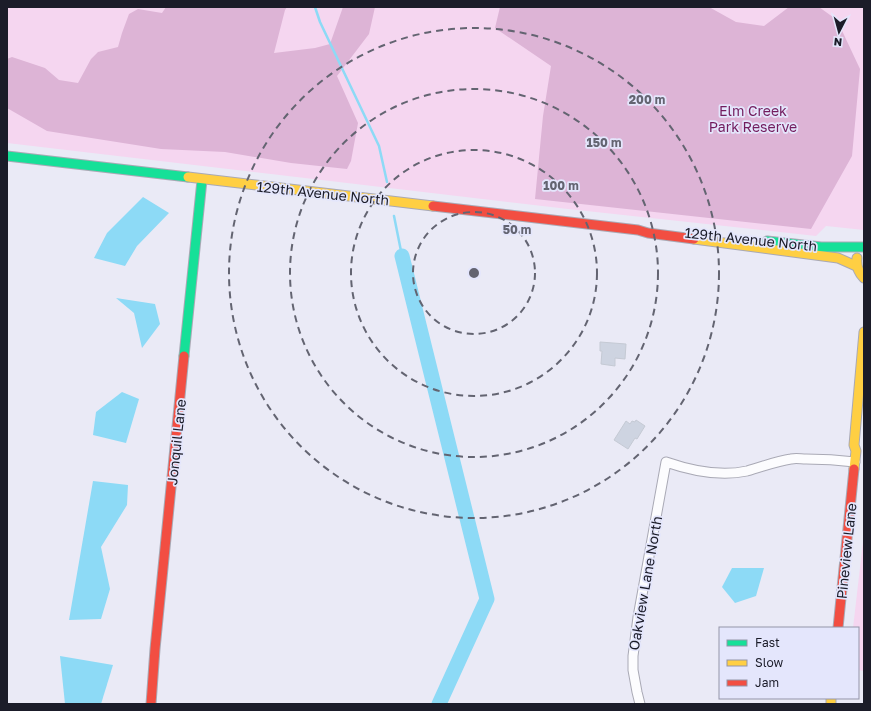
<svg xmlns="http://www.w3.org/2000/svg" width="871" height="711" viewBox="0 0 871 711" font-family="'Golos Text',sans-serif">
  <rect width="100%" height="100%" fill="#eaeaf6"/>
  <g fill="#f5d6f0">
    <polygon points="7,7 864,7 864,230 826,226 816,236 568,209 7,143"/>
    <polygon points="864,533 864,671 858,670 858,628 853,628"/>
  </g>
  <g fill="#ddb4d6">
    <polygon points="166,7 287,7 285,10 274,53 315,48 330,44 343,7 375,7 369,34 337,76 358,123 351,161 347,169 291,163 225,152 161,149 47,131 7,108 7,59 12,57 45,68 59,80 78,83 91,59 98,52 118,47 122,33 129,14 138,9 162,13"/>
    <polygon points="500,7 709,7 736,22 764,26 789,7 819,7 837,20 860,69 852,156 811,229 535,199 543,116 551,66 495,28"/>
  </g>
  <g fill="#8ddaf6">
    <polygon points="143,197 169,213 137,246 125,266 94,258 107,233"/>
    <polygon points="116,298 155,304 160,324 142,348 134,313"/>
    <polygon points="122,392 139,399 126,443 93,435 96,412"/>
    <polygon points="93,481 128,485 127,505 101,547 110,589 101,619 69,620"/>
    <polygon points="732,568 764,568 756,596 735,603 722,587"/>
    <polygon points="60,656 113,665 101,704 65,704"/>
  </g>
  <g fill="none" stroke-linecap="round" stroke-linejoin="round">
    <g stroke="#8ddaf6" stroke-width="2.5">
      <polyline points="315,7 320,22 379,146 387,182"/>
      <polyline points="394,216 402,256"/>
    </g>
    <polyline stroke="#8ddaf6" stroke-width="15" points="402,256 487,599 439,704"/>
  </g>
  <g fill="#ced4e1" stroke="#c5cad4">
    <polygon points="600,342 626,344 625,359 615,358 615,366 601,364 602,351 600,351"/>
    <polygon points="636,420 645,426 637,439 635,438 628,449 614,440 626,421 630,424 632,421 635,422"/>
  </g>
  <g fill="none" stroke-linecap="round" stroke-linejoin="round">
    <defs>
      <path id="street" d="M640,704L637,692L633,670V656L638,617L666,462C692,471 720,477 747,471C762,467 776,461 791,459C796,458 801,459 806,459C823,459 839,460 855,462"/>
      <g id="fast">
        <polyline points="7,156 188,177"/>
        <polyline points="767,241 821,247 863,247"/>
        <polyline points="184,356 202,180"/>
      </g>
      <g id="slow">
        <polyline points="188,177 433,206"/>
        <polyline points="694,239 838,258 856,266"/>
        <path d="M857,258C856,266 858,272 864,278"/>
        <polyline points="854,469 856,451 854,445 864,332"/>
        <polyline points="831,698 831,704"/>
      </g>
      <g id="jam">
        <polyline points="433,206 638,230 648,233 694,239"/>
        <polyline points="838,628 854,469"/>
        <polyline points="151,704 155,649 184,356"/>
      </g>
    </defs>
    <use href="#street" stroke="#a9a9b5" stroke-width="11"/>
    <use href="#fast" stroke="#a9a9b5" stroke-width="11"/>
    <use href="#slow" stroke="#a9a9b5" stroke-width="11"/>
    <use href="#jam" stroke="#a9a9b5" stroke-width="11"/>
    <use href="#street" stroke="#fcfcfe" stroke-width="9"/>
    <use href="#fast" stroke="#16e098" stroke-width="9"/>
    <use href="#slow" stroke="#ffcf43" stroke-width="9"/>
    <use href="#jam" stroke="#f24e42" stroke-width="9"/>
  </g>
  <g fill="none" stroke="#636471" stroke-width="2" stroke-dasharray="7 5">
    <circle cx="474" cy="273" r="61"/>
    <circle cx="474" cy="273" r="123"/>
    <circle cx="474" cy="273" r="184"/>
    <circle cx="474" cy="273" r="245"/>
  </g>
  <g text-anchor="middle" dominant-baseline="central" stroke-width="3.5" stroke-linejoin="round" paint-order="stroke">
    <g font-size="14" fill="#731c5e" stroke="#e4e6fc">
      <text x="753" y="110">Elm Creek<tspan x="753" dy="16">Park Reserve</tspan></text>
    </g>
    <g font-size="14" fill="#1b1c29" stroke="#e4e6fc">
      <text transform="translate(323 193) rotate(6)">129th Avenue North</text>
      <text transform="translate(751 239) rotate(6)">129th Avenue North</text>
      <text transform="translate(176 442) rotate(-84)">Jonquil Lane</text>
      <text transform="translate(846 551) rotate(-84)">Pineview Lane</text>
      <text transform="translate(645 583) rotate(-80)">Oakview Lane North</text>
    </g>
  </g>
  <circle cx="474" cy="273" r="6" fill="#636471" stroke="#e4e6fc" stroke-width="2"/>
  <g font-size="12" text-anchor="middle" font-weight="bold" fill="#636471" stroke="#e4e6fc" stroke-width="3.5" stroke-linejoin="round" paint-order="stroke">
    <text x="647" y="104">200 m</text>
    <text x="604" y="147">150 m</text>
    <text x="561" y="190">100 m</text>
    <text x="517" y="234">50 m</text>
  </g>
  <rect width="871" height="711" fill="none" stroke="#1b1c29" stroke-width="16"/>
  <rect x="719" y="627" width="140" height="72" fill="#e4e6fc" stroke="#9495a8"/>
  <rect x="727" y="640" width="20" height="6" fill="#16e098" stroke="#9495a8"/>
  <text x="755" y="647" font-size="12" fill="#1b1c29">Fast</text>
  <rect x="727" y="660" width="20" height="6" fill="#ffcf43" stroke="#9495a8"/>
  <text x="755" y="667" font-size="12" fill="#1b1c29">Slow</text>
  <rect x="727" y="680" width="20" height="6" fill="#f24e42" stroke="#9495a8"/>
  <text x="755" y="687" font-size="12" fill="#1b1c29">Jam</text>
  <g transform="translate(839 32) rotate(186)" stroke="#e4e6fc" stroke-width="3" paint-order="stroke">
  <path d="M0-3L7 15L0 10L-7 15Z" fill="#1b1c29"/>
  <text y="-6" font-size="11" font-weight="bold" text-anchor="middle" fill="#1b1c29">N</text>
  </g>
</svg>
